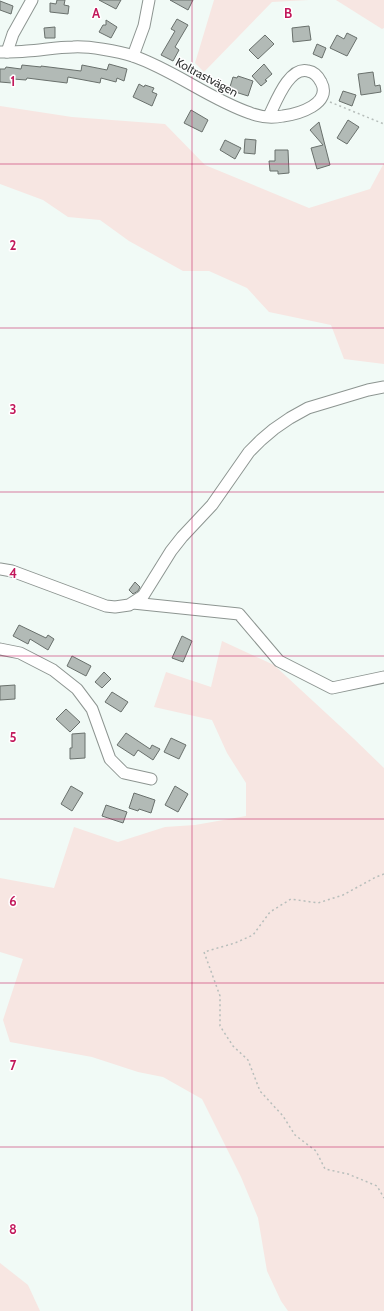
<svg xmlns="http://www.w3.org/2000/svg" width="384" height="1311" viewBox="0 0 384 1311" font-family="Cabin,sans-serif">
  <rect width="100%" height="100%" fill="#f1faf6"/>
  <g fill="#f7e6e2">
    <polygon points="214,0 309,0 272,2 204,72 195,63"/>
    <polygon points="336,0 384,0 384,28 382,29"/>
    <polygon points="0,106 72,117 165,124 205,165 309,208 370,189 384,163 384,364 344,359 331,325 269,312 247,288 209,271 183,271 129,241 100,220 68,217 43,200 0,184"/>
    <polygon points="222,641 274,665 353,738 384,768 384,1311 288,1311 281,1301 267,1271 258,1218 241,1177 202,1099 163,1077 138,1072 92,1057 10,1042 3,1020 23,959 0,952 0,878 54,888 74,827 118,842 165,827 195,825 246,816 246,783 227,753 212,720 154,707 166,672 211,687"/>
    <polygon points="0,1263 28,1285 40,1311 0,1311"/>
  </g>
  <g fill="#b2bab6" stroke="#69706c">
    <polygon points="57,0 65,0 64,5 69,6 68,14 50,12 50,3 56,4"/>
    <polygon points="99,0 121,0 116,9"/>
    <polygon points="170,0 193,0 188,10"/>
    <polygon points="0,1 13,6 11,14 0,10"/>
    <polygon points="177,19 188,25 175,47 179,50 173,61 161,55 175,31 171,29"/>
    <polygon points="106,20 117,27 111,38 99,32 103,25 106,25"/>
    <polygon points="309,26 311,40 293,42 292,28"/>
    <polygon points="55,27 55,38 45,38 44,28"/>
    <polygon points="347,33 357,38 347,56 330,48 337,35 344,39"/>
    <polygon points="265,35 274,44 258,59 249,50"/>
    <polygon points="317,44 326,48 322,58 313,54"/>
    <polygon points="109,64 127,69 124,81 117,78 116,82 101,78 100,83 68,77 67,83 27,78 26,80 13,79 12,83 0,82 0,69 5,69 6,67 21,69 22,65 41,67 41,66 81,71 82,65 107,70"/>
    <polygon points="264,64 272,74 265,80 267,81 261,86 252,76"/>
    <polygon points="373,72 375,86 380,85 381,92 361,95 358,74"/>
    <polygon points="238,76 253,81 248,96 229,90 233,77 237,78"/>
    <polygon points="139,84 144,87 145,85 154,88 152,92 157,94 152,106 133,97"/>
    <polygon points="343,91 356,95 352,106 339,101"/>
    <polygon points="191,110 208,120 202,132 184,123"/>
    <polygon points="348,120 359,127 347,144 337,138"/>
    <polygon points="319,122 330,165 317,169 311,148 323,145 310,130"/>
    <polygon points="245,139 256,140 255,154 244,153"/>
    <polygon points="225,140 241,148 235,159 220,150"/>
    <polygon points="275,150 288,150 289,173 278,174 278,171 270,171 269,161 275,161"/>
    <polygon points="135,582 140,587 138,591 133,594 129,590"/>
    <polygon points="19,625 46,638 48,635 54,639 48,650 30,639 28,644 13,636"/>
    <polygon points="182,636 192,641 183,662 172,658"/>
    <polygon points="72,656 91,666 86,676 67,666"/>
    <polygon points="104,672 111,679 102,688 95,682"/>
    <polygon points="15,685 15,699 0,700 0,686"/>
    <polygon points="112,692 128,702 121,712 105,702"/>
    <polygon points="66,709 80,722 70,732 56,719"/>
    <polygon points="85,733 85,758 70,759 70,748 72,748 72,734"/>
    <polygon points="126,733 150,749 152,745 160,749 153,760 138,750 134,756 117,745"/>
    <polygon points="171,738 186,745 179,759 164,752"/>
    <polygon points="71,786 83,793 72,811 61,804"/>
    <polygon points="175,786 188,794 178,812 165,805"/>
    <polygon points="134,793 155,800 151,813 139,809 138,811 129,808"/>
    <polygon points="106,805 127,812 123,823 102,816"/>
  </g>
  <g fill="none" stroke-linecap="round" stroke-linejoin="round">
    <defs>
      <g id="minor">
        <path d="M0,52C9,52 18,52 27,51C42,50 58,47 73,47C88,46 118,51 133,56C174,70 209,99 250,113C260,117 273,118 283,116C298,114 333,104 321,82C318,76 314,72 308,71C289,66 276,102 269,116"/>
        <polyline points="7,52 13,34 32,0"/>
        <polyline points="133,56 144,26 149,0"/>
        <polyline points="0,569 12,571 106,606 115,607 129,605 143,596 171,551 182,537 212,505 249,452 261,440 274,429 290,418 308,408 368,390 384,387"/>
        <polyline points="133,603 239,614 279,661 332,688 384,677"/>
        <polyline points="0,649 20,653 53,670 77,689 92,709 110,759 124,773 151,779"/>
      </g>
    </defs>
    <use href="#minor" stroke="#8d9591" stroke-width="13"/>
    <g stroke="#b7bebb" stroke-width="1.5" stroke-dasharray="2 3" stroke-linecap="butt">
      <polyline points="330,102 384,124"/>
      <polyline points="384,874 376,877 343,895 318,903 291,899 270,912 253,935 235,943 204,952 220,996 220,1026 233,1046 248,1060 260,1091 283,1116 295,1135 316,1151 325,1169 348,1174 377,1186 384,1198"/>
    </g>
    <use href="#minor" stroke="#fff" stroke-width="11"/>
  </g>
  <path fill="none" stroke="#c2185b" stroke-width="1" stroke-opacity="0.55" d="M192,0V1311M0,164H384M0,328H384M0,492H384M0,656H384M0,819H384M0,983H384M0,1147H384"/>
  <g text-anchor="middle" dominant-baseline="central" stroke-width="3" stroke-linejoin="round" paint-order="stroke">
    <g font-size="12" fill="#2f3231" stroke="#fff">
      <text transform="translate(207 77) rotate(28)">Koltrastvägen</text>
    </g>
  </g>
  <g font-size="13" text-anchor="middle" font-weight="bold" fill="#c2185b" stroke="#fff" stroke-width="3" stroke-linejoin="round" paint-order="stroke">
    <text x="96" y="18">A</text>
    <text x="288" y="18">B</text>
    <text x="13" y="86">1</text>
    <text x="13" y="250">2</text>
    <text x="13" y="414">3</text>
    <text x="13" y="578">4</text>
    <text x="13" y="742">5</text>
    <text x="13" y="906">6</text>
    <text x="13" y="1070">7</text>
    <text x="13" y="1234">8</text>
  </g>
</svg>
